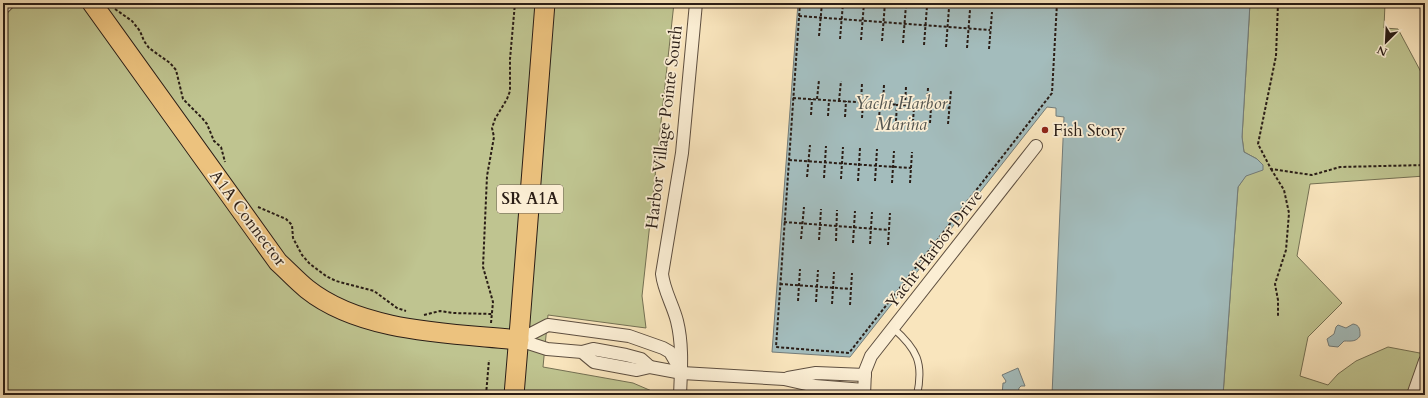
<svg xmlns="http://www.w3.org/2000/svg" width="1428" height="398" viewBox="0 0 1428 398" font-family="Cardo,serif">
  <rect width="100%" height="100%" fill="#f9e5bd"/>
  <filter id="stains"><feTurbulence type="fractalNoise" baseFrequency=".005" numOctaves="4"/><feColorMatrix values="0 0 0 0 .2 0 0 0 0 .09 0 0 0 0 .02 0 0 0 .5 -.17"/></filter>
  <radialGradient id="worn" r=".72"><stop offset=".6" stop-color="#630" stop-opacity="0"/><stop offset="1" stop-color="#630" stop-opacity=".3"/></radialGradient>
  <g fill="#bfc490" stroke="#747053">
    <polygon points="3,3 84,3 303,295 512,346 507,395 3,395"/>
    <polygon points="101,3 538,3 513,332 413,323 339,301 312,284 283,257"/>
    <polygon points="553,3 674,3 642,296 646,328 548,315 543,367 633,383 654,392 655,395 520,395"/>
    <polygon points="1250,3 1385,3 1384,28 1398,29 1421,72 1425,70 1425,176 1310,184 1297,256 1342,303 1308,337 1300,376 1328,385 1338,374 1356,361 1388,347 1425,354 1425,395 1223,395 1238,187 1257,159 1244,152 1242,137"/>
  </g>
  <g fill="#a3bcbc" stroke="#737c7a">
    <polygon points="798,3 1250,3 1242,137 1244,152 1257,159 1263,165 1263,170 1246,176 1238,187 1223,395 1052,395 1064,117 1056,116 1056,108 1047,107 850,357 772,352"/>
    <path d="M1353,324C1360,325 1360,330 1360,336C1356,342 1351,341 1344,341L1338,347L1329,346L1327,339L1334,334L1336,327L1338,325L1346,328Z"/>
    <polygon points="1018,368 1025,386 1021,386 1019,388 1018,393 1020,395 1002,395 1003,383 1005,383 1006,381 1002,375"/>
  </g>
  <g fill="none" stroke-linecap="round" stroke-linejoin="round">
    <defs>
      <path id="lane" d="M893,328C917,349 924,363 917,395"/>
      <g id="street">
        <polyline points="3,8 8,3"/>
        <polyline points="519,340 547,349 582,352 594,362 637,370 650,367 682,373 784,379 815,386 864,390"/>
        <polyline points="519,340 548,325 629,336 663,348 670,352 681,371"/>
        <polyline points="582,352 593,349 626,355 641,359 650,367"/>
        <polyline points="788,378 816,373 865,375"/>
        <path d="M680,395C681,371 683,345 677,321C673,305 664,291 662,274L682,153L696,3"/>
        <polyline points="864,395 865,371 871,356 1036,146"/>
        <polyline points="1413,395 1425,361"/>
      </g>
      <g id="primary">
        <path d="M92,3L278,262C288,271 297,281 307,289C362,333 452,333 519,340"/>
        <polyline points="514,395 520,323 545,3"/>
      </g>
    </defs>
    <use href="#lane" stroke="#5e4f40" stroke-width="8"/>
    <use href="#street" stroke="#5e4f40" stroke-width="14"/>
    <use href="#primary" stroke="#2a1d16" stroke-width="21"/>
    <g stroke="#2a1d16" stroke-width="2" stroke-dasharray="3 2" stroke-linecap="butt">
      <polyline points="800,3 776,347 849,353 1052,93 1057,3"/>
      <polyline points="1278,3 1276,56 1258,144 1271,169 1312,175 1340,167 1425,165"/>
      <polyline points="115,9 132,21 140,31 144,41 149,48 170,63 176,70 183,99 202,118 207,124 214,141 221,147 225,162"/>
      <polyline points="799,16 990,30"/>
      <polyline points="819,36 822,3"/>
      <polyline points="840,39 843,3"/>
      <polyline points="861,40 864,3"/>
      <polyline points="882,41 885,3"/>
      <polyline points="903,43 906,5"/>
      <polyline points="924,45 927,6"/>
      <polyline points="946,47 949,8"/>
      <polyline points="967,48 970,10"/>
      <polyline points="989,49 992,12"/>
      <polyline points="793,98 949,108"/>
      <polyline points="817,99 819,80"/>
      <polyline points="839,101 841,81"/>
      <polyline points="861,102 862,83"/>
      <polyline points="883,103 884,85"/>
      <polyline points="905,105 906,87"/>
      <polyline points="927,106 928,88"/>
      <polyline points="811,115 812,99"/>
      <polyline points="828,116 829,100"/>
      <polyline points="845,117 846,101"/>
      <polyline points="862,118 863,102"/>
      <polyline points="879,120 880,103"/>
      <polyline points="896,121 897,104"/>
      <polyline points="913,122 914,106"/>
      <polyline points="930,123 931,107"/>
      <polyline points="948,124 951,90"/>
      <polyline points="789,160 911,168"/>
      <polyline points="1271,169 1284,190 1289,213 1286,250 1275,284 1278,300 1278,316"/>
      <polyline points="807,177 810,145"/>
      <polyline points="824,178 826,146"/>
      <polyline points="841,179 843,147"/>
      <polyline points="858,181 860,148"/>
      <polyline points="875,181 877,149"/>
      <polyline points="892,183 894,151"/>
      <polyline points="910,183 912,152"/>
      <polyline points="258,207 286,219 292,225 293,238 302,255 310,264 326,276 336,281 374,291 397,308 406,311"/>
      <polyline points="784,222 889,230"/>
      <polyline points="801,239 804,207"/>
      <polyline points="819,240 821,209"/>
      <polyline points="836,241 837,210"/>
      <polyline points="853,243 855,211"/>
      <polyline points="870,244 872,212"/>
      <polyline points="888,245 890,213"/>
      <polyline points="780,284 851,289"/>
      <polyline points="798,301 800,269"/>
      <polyline points="816,302 818,270"/>
      <polyline points="832,304 834,272"/>
      <polyline points="850,305 852,273"/>
      <polyline points="424,315 440,311 453,313 492,314"/>
      <polyline points="491,323 493,302 483,267 487,176 494,137 492,128 495,119 507,99 510,91 510,59 515,3"/>
      <polyline points="486,395 489,360"/>
    </g>
    <use href="#lane" stroke="#fbeed4" stroke-width="6"/>
    <use href="#street" stroke="#fbeed4" stroke-width="12"/>
    <use href="#primary" stroke="#ecc27e" stroke-width="19"/>
  </g>
  <circle fill="#8f2418" stroke="#fbeed4" stroke-width="1.5" cx="1045" cy="130" r="4"/>
  <g text-anchor="middle" dominant-baseline="central" stroke-width="3.5" stroke-linejoin="round" paint-order="stroke">
    <rect fill="#fbeed4" stroke="#695c4f" stroke-width="1" x="497" y="185" width="66" height="28" rx="3"/>
    <g font-size="16" font-weight="bold" fill="#2a1d16">
      <text x="530" y="199">SR A1A</text>
    </g>
    <g font-size="17" fill="#2a1d16" stroke="#fbeed4">
      <text transform="translate(664 127) rotate(-83)">Harbor Village Pointe South</text>
      <text transform="translate(248 218) rotate(53)">A1A Connector</text>
      <text transform="translate(934 249) rotate(-52)">Yacht Harbor Drive</text>
    </g>
    <g font-size="17" fill="#2a1d16" stroke="#fbeed4" text-anchor="start">
      <text x="1053" y="130">Fish Story</text>
    </g>
    <g font-size="18" font-style="italic" fill="#545550" stroke="#fbeed4">
      <text x="901" y="103">Yacht Harbor<tspan x="901" dy="21">Marina</tspan></text>
    </g>
  </g>
  <rect width="1428" height="398" fill="none" stroke="#f9e5bd" stroke-width="16"/>
  <rect x="4" y="4" width="1420" height="390" fill="none" stroke="#2a1d16" stroke-width="2"/>
  <rect x="8" y="8" width="1412" height="382" fill="none" stroke="#2a1d16"/>
  <g transform="translate(1386 42) rotate(204)" stroke="#fbeed4" stroke-width="3" paint-order="stroke">
  <path d="M0-3L7 15L0 10L-7 15Z" fill="#2a1d16"/>
  <text y="-6" font-size="11" font-weight="bold" text-anchor="middle" fill="#2a1d16">N</text>
  </g>
  <rect width="100%" height="100%" filter="url(#stains)"/>
  <rect width="100%" height="100%" fill="url(#worn)"/>
</svg>
